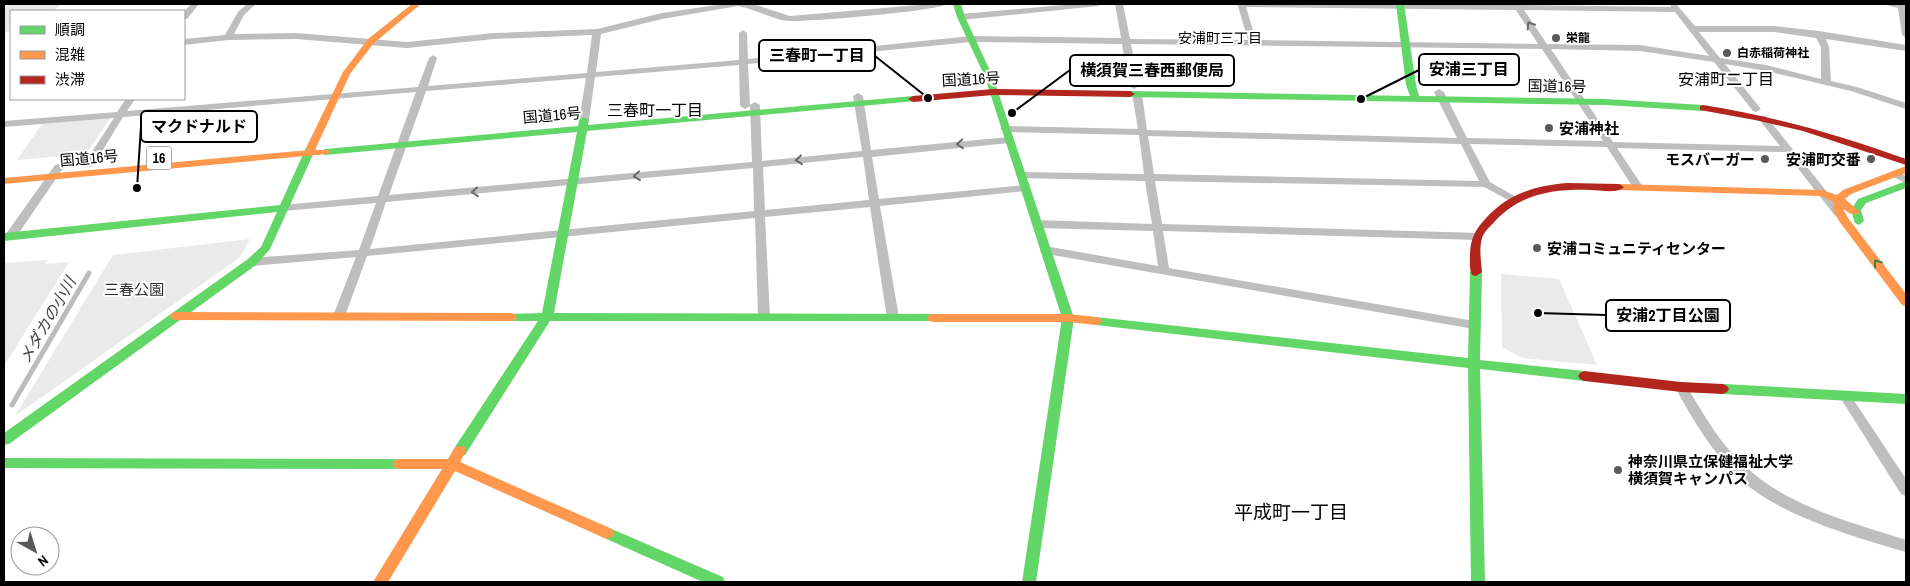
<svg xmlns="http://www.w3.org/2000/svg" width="1910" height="586" viewBox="0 0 1910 586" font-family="'Archivo Narrow','Noto Sans JP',sans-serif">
  <rect width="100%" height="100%" fill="#fff"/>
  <g fill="#eaeaea">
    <polygon points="4,4 61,4 54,11 11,11 11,31 4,33"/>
    <polygon points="110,118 86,154 17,160 42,124"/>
    <polygon points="250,239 239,258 15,416 113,255"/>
    <polygon points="47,260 45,264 69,262 4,366 4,263"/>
    <polygon points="1501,274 1559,279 1597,365 1522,358 1502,347"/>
  </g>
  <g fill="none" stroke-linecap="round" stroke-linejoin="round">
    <polyline stroke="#bcbcbc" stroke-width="5" points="12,405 89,273"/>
    <g fill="#bebebe" fill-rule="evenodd">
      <polygon points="191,4 199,4 187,19 184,19 184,12"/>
      <path d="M247,4H256L244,15L234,34L296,33L407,42L494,33L597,29L662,13L724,4H753L790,16L930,4H947C938,11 808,22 790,21C776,21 755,9 738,6L662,19L601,34L596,72L739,60V33L743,30L747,33L748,59L971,36L1121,38L1115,4H1123L1130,39L1248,40L1238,6L1234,4L1513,5L1512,4H1520L1521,5L1671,7L1670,4H1676L1695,26H1774L1819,31L1906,45V51L1826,39L1829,47L1831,81L1857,87L1906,103V109L1851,91L1766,71L1725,64L1761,109L1756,112L1753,111L1714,62L1640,51L1551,49L1613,142L1780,146L1758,118L1760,116H1766L1844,213L1845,215L1844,217H1836L1785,152L1617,148L1643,187L1638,190L1634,189L1607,147L1470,144L1490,182L1516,197L1517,199L1512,202L1484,187L1155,181L1162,224L1481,233L1482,236L1481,239L1477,240L1163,231L1169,268L1474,321L1478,322L1480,325L1478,328L1474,329L1041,253L1040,250L1045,246L1158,266L1153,231L1037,228L1032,224L1037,220L1152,224L1145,181L1020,178L1015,175L1020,172L1144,174L1139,135L1005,132L1000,129L1005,126L1138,129L1132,94L1137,91L1142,94L1147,130L1457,138L1434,92L1439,89L1444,92L1467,138L1603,141L1542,49L1131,44L1139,86L1134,89L1129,86L1122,44L971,42L748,64L750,106L745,109L740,106L739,65L595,77L589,120L584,123L579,120L586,78L426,91L389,195L752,162L750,105L755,102L760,105L762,161L862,151L853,96L858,93L863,96L871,150L1009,137L1014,140L1009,143L872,157L879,199L1025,185L1030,188L1025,191L880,206L899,318L897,321H889L887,318L870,207L765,217L770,317L768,320H760L758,317L755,218L367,256L345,316L343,319H335L333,316L356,257L252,266L247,262L252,258L359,250L376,203L283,211L278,208L283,205L378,196L416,92L123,117L93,166L89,167L84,164L114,118L4,127V121L117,112L126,99H135L127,111L418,87L429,58L433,55L437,58L428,86L587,73L592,35L494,39L407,48L296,39L228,40L184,45V39L225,35L238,12ZM1246,7L1516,10L1538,44L1256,40ZM1524,10L1675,12L1709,56L1640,45L1547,44ZM1699,32H1774L1816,38L1821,47V79L1766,65L1720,58ZM1148,136L1461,144L1479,181L1154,174ZM863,157L869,200L765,210L763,167ZM753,168L754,211L370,249L386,202Z"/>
      <polygon points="1075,4 1102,4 1098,6 961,20 957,17 961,14"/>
      <polygon points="1882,4 1905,4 1906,38 1902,35 1898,8"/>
      <polygon points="59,164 64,167 14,240 6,240 5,237 6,234 55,165"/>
      <polygon points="1895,171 1906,176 1906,183 1891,176 1890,174"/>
      <path d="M1681,382L1685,384C1700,407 1713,433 1732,453C1777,504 1844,520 1906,540V552C1854,537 1778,515 1739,478C1712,452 1692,419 1675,387L1677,384Z"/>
      <polygon points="1845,391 1849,393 1906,479 1906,496 1901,494 1841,399 1839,396 1841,393"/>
    </g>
    <g fill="#63d668" fill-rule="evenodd">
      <polygon points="953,4 961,4 965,17 993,77 1074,318 1036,582 1022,582 1062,318 985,77 957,17"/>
      <polygon points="1396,4 1404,4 1416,85 1419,96 1605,99 1703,105 1708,108 1703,111 1605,105 1130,97 1125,94 1130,91 1410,96 1406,85"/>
      <polygon points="913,96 916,97 916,101 587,131 554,313 933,314 937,315 939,318 937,321 550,321 465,455 460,456 455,455 454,451 455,447 538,321 511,321 507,320 505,317 507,314 542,313 577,132 325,155 320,152 325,149 578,126 579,120 584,117 589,120 588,125"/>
      <polygon points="311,145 316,148 270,249 256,265 9,444 4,445 4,433 248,259 261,247 277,212 4,241 4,233 280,205 306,148"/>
      <polygon points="1906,181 1906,188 1866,203 1861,210 1864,221 1859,225 1855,223 1851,210 1858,199"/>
      <polygon points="1476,268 1482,272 1480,360 1584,371 1588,373 1590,376 1588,379 1584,381 1480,369 1485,582 1471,582 1468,368 1096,325 1092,324 1090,321 1092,318 1096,317 1468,358 1470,272"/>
      <polygon points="1723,384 1906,394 1906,404 1723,394 1719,392 1717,389 1719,386"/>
      <polygon points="4,458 400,459 405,460 407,464 405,468 400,469 4,468"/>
      <polygon points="607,527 723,577 725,582 703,582 602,537 600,533 602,529"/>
    </g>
    <g fill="#ff974d" fill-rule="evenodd">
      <polygon points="412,4 421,4 374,43 350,74 315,150 328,150 330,152 328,154 4,184 4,178 309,150 306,148 343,72 368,39"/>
      <polygon points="1906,166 1906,173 1851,194 1845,199 1860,212 1859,214 1851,214 1843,209 1848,218 1906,294 1906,306 1902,305 1839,221 1833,209 1834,202 1821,196 1619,190 1614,187 1619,184 1822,190 1837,195 1843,190"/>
      <polygon points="176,312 511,313 515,314 517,317 515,320 511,321 176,320 172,319 170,316 172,313"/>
      <polygon points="933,314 1068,314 1096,317 1100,318 1102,321 1100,324 1096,325 1068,322 933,322 929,321 927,318 929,315"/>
      <polygon points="460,446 465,447 466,451 460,462 612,529 614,533 612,537 607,539 602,537 455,471 388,582 373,582 442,469 400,469 395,468 393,464 395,460 400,459 448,459 455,447"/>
    </g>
    <g fill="#b3261e" fill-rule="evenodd">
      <polygon points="993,89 1130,91 1135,94 1130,97 993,95 913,102 908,99 913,96"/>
      <path d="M1703,105C1773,116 1840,135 1906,159V165L1803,131L1755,120L1700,110V106Z"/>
      <path d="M1567,183L1619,184L1624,187C1618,194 1600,190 1591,190C1555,189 1522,193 1496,220C1492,225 1484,231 1482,238C1479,248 1481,261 1482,272L1476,276L1472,275C1469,269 1470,262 1470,256C1470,239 1475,230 1486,218C1509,193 1535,186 1567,183Z"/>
      <polygon points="1584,371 1681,382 1723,384 1727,386 1729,389 1727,392 1723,394 1681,392 1584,381 1580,379 1578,376 1580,373"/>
    </g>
  </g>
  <defs><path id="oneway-chevron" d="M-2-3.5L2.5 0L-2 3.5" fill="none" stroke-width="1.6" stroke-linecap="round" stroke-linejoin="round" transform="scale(1.25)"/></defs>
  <g stroke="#686868">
    <use href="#oneway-chevron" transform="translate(1530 25) rotate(-123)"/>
    <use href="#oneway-chevron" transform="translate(960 144) rotate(175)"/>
    <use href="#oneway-chevron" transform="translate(799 160) rotate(174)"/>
    <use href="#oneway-chevron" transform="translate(637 176) rotate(174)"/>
    <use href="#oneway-chevron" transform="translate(475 192) rotate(175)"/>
  </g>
  <use stroke="#3b803e" href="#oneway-chevron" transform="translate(1877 263) rotate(-127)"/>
  <g fill="#595959" stroke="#fff" stroke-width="2">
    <circle cx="1556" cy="38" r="5"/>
    <circle cx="1727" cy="53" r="5"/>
    <circle cx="1549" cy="128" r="5"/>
    <circle cx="1765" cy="159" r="5"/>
    <circle cx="1871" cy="159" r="5"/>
    <circle cx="1537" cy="248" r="5"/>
    <circle cx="1618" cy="470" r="5"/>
  </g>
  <g text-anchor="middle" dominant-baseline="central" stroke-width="4" stroke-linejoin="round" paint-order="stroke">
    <g font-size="12" font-weight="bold" fill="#000" stroke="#fff" text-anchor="start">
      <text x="1566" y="38">栄龍</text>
      <text x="1737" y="53">白赤稲荷神社</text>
    </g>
    <g font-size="14" fill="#000" stroke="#fff">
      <text x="1220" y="38">安浦町三丁目</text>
    </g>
    <rect fill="#fff" stroke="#4c4c4c" stroke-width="1" x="146.5" y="146.5" width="25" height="23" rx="4"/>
    <g font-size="14" font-weight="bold" fill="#000">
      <text x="159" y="158">16</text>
    </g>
    <g font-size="15" fill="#000" stroke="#fff">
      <text transform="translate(971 79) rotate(-3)">国道16号</text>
      <text transform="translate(1557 86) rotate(1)">国道16号</text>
      <text transform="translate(552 115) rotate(-5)">国道16号</text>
      <text transform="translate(89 158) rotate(-5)">国道16号</text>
    </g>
    <g font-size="15" font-weight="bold" fill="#000" stroke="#fff" text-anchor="start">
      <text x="1559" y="128">安浦神社</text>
      <text x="1755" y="159" text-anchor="end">モスバーガー</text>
      <text x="1861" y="159" text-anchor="end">安浦町交番</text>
      <text x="1547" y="248">安浦コミュニティセンター</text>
      <text x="1628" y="461">神奈川県立保健福祉大学<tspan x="1628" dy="17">横須賀キャンパス</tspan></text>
    </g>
    <g font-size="15" fill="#2f2f2f" stroke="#fff">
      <text x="134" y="289">三春公園</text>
    </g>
    <g font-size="16" fill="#000" stroke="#fff">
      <text x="1726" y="79">安浦町二丁目</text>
      <text x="655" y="110">三春町一丁目</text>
    </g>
    <g font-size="16" font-style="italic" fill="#404040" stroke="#fff">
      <text transform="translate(47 320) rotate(-60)">メダカの小川</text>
    </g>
    <g font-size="19" fill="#000" stroke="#fff">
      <text x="1291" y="512">平成町一丁目</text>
    </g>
  </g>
  <path fill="none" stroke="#000" stroke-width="2" d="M928 98L875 56M1361 99L1419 70M1012 113L1070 70M137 188L141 126M1538 313L1606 315"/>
  <g fill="#000" stroke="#fff" stroke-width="2">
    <circle cx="928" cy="98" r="5"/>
    <circle cx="1361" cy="99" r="5"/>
    <circle cx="1012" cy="113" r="5"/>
    <circle cx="137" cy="188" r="5"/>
    <circle cx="1538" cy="313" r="5"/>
  </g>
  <g fill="#fff" stroke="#000" stroke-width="2">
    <rect x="759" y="40" width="116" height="31" rx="5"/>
    <rect x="1419" y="54" width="100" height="31" rx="5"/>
    <rect x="1070" y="55" width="164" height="31" rx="5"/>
    <rect x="141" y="111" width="116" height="31" rx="5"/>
    <rect x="1606" y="300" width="124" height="31" rx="5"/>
  </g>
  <g font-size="16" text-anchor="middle" font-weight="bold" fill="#000">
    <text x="817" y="61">三春町一丁目</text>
    <text x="1469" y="75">安浦三丁目</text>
    <text x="1152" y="76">横須賀三春西郵便局</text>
    <text x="199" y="132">マクドナルド</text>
    <text x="1668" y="321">安浦2丁目公園</text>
  </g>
  <rect width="1910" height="586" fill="none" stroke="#000000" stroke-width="10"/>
  <rect x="10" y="10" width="175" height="90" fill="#ffffff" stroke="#999999"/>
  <rect x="20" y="26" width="25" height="8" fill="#63d668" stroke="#999999"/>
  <text x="55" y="35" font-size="15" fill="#000000">順調</text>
  <rect x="20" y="51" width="25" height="8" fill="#ff974d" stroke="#999999"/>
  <text x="55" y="60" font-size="15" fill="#000000">混雑</text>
  <rect x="20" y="76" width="25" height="8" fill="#b3261e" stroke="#999999"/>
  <text x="55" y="85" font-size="15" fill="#000000">渋滞</text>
  <g transform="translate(35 551) rotate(141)"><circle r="24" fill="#ffffff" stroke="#999999"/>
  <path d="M0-4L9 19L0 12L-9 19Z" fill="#595959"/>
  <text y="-8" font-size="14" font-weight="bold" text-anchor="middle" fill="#000000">N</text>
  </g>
</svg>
